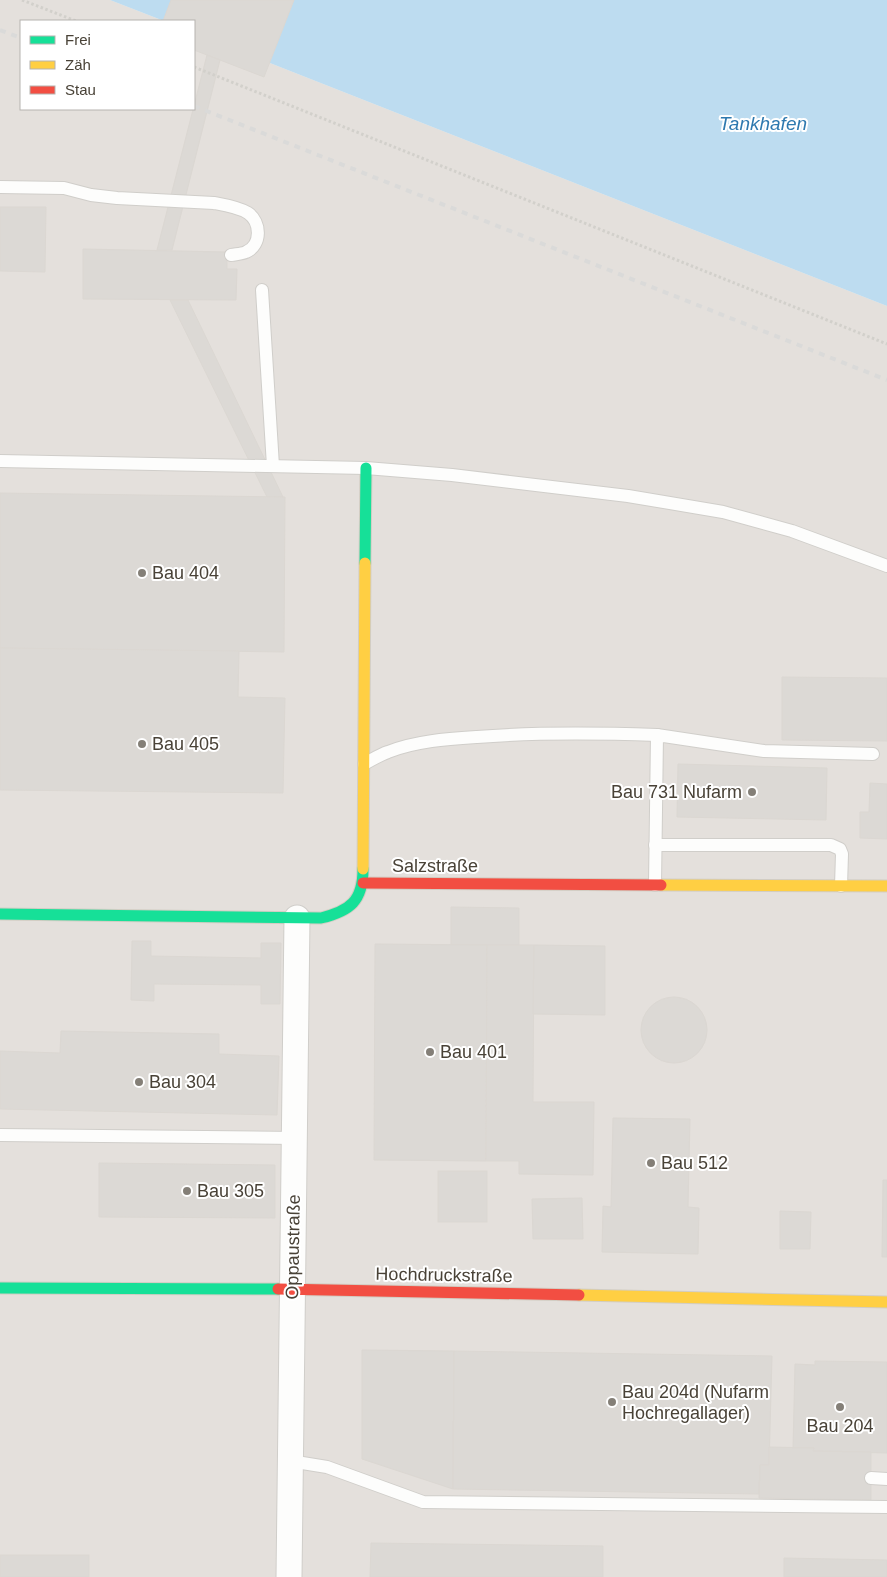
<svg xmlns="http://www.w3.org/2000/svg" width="887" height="1577" viewBox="0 0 887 1577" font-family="Helvetica,sans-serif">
  <rect width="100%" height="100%" fill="#f2f0ed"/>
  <polygon fill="#e4e0dc" points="0,0 110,0 164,21 21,21 21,109 194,109 194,33 887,306 887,1577 0,1577"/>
  <polygon fill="#bddcf0" points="110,0 887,0 887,306 194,33 194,21 164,21"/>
  <g fill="#dcd9d5" stroke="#dbd7d2">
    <polygon points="171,0 294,0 264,77 194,50 194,21 163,21"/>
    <polygon points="207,55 220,60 172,250 157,250"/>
    <polygon points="0,207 46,207 45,272 0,271"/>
    <polygon points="83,249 227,252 227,269 237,269 236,300 83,299"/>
    <polygon points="170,300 188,300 283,497 267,497"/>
    <polygon points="0,493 285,497 284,652 0,648"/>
    <polygon points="0,648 239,651 238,697 285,698 283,793 0,790"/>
    <polygon points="782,677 887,678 887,741 782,740"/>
    <polygon points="678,764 827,768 826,820 677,817"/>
    <polygon points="870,783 887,784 887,839 860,838 860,812 869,812"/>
    <polygon points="451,907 519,908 519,945 451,945"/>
    <polygon points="132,941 151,941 151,956 261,958 261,943 281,943 280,1004 261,1004 261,985 154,984 154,1001 131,1000"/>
    <polygon points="375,944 487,945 486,1161 374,1160"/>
    <polygon points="487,945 534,945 533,1102 594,1102 593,1175 519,1174 519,1161 486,1161"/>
    <polygon points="534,945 605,946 605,1015 533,1014"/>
    <circle cx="674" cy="1030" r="33"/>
    <polygon points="61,1031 219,1034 219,1054 279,1056 277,1115 0,1109 0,1051 60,1053"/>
    <polygon points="613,1118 690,1119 688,1207 699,1208 698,1254 602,1252 603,1206 611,1207"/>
    <polygon points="99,1163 275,1165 275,1218 99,1217"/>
    <rect x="438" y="1171" width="49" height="51"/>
    <polygon points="883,1180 887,1180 887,1257 882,1257"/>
    <polygon points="582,1198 583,1239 533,1239 532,1199"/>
    <polygon points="780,1211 811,1212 810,1249 780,1249"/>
    <polygon points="362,1350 454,1351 453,1489 362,1459"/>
    <polygon points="454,1351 772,1356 769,1465 760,1465 759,1494 453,1489"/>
    <polygon points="815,1361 887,1362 887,1453 813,1451 814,1448 793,1449 795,1364 815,1365"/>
    <polygon points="769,1447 814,1448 813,1451 871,1452 871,1500 759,1498 760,1465 769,1465"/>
    <polygon points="371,1543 603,1546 603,1577 370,1577"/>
    <rect x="0" y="1555" width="89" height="22"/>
    <polygon points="784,1558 887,1560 887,1577 784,1577"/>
  </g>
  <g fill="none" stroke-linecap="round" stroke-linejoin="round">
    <defs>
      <g id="lane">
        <path d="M0,187L64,188L91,195L117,198L214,203C225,205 238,207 248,213C261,222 262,245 246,252C242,254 236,254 231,255"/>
        <polyline points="262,290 273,466"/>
        <polyline points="0,461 366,468 452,475 628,496 723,512 792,531 887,566"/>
        <path d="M364,764C372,760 379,755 388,752C416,741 447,739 477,737C537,732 597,733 657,735"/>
        <polyline points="655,845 831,845 840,849 842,854 841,886"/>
        <polyline points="655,885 657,735 764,751 873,754"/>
        <polyline points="0,1135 295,1138"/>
        <polyline points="290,1461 327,1467 423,1502 887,1507"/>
        <polyline points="871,1478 887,1479"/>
      </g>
      <polyline id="street" points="289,1577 297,918"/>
      <g id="fast">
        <polyline points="365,563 366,468"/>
        <path d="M0,914L321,918C350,911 363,901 363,869"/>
        <polyline points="0,1288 278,1289"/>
      </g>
      <g id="slow">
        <polyline points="363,869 365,563"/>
        <polyline points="661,885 887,886"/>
        <polyline points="579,1295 887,1302"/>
      </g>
      <g id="jam">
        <polyline points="363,883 661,885"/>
        <polyline points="278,1289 579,1295"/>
      </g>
    </defs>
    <use href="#lane" stroke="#d0ceca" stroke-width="14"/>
    <use href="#street" stroke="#d0ceca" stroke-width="27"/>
    <use href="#fast" stroke="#d2cdc3" stroke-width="13"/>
    <use href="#slow" stroke="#d2cdc3" stroke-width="13"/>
    <use href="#jam" stroke="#d2cdc3" stroke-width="13"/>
    <g stroke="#d2d0cb" stroke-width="3" stroke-dasharray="2.5 2.5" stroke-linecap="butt">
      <polyline points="22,0 76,21"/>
      <polyline points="194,67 887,344"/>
    </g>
    <use href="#lane" stroke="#fdfdfc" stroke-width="12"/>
    <use href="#street" stroke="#fdfdfc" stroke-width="25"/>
    <use href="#fast" stroke="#16e098" stroke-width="11"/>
    <use href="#slow" stroke="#ffcf43" stroke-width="11"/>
    <use href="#jam" stroke="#f24e42" stroke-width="11"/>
    <g stroke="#dadad9" stroke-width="4" stroke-dasharray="6 6" stroke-linecap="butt">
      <polyline points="0,30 21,38"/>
      <polyline points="194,106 887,380"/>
    </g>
  </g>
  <g fill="#847f77" stroke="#fff" stroke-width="2">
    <circle cx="142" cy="573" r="5"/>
    <circle cx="142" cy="744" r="5"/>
    <circle cx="752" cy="792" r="5"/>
    <circle cx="430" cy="1052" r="5"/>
    <circle cx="139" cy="1082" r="5"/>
    <circle cx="651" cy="1163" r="5"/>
    <circle cx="187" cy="1191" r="5"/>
    <circle cx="612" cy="1402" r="5"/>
    <circle cx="840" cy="1407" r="5"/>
  </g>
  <g text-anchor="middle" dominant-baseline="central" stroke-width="4" stroke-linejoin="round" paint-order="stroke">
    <g font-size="18" fill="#494237" stroke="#fff" text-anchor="start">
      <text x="152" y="573">Bau 404</text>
      <text x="152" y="744">Bau 405</text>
      <text x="742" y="792" text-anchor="end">Bau 731 Nufarm</text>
      <text x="440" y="1052">Bau 401</text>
      <text x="149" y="1082">Bau 304</text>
      <text x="661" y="1163">Bau 512</text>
      <text x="197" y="1191">Bau 305</text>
      <text x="622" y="1392">Bau 204d (Nufarm<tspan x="622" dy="21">Hochregallager)</tspan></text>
      <text x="840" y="1426" text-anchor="middle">Bau 204</text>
    </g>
    <g font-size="18" fill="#494237" stroke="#fff">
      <text x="435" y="866">Salzstraße</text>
      <text transform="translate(293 1247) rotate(-89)">Oppaustraße</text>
      <text transform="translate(444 1275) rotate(1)">Hochdruckstraße</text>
    </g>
    <g font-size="19" font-style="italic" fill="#2e79af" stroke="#fff">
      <text x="763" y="123">Tankhafen</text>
    </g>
  </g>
  <rect x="20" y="20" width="175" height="90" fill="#ffffff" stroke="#b6b3af"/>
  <rect x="30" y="36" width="25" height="8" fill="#16e098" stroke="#b6b3af"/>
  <text x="65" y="45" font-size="15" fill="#494237">Frei</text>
  <rect x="30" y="61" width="25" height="8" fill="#ffcf43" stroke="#b6b3af"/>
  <text x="65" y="70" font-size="15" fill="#494237">Zäh</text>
  <rect x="30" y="86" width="25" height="8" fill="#f24e42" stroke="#b6b3af"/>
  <text x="65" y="95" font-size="15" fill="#494237">Stau</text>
</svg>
